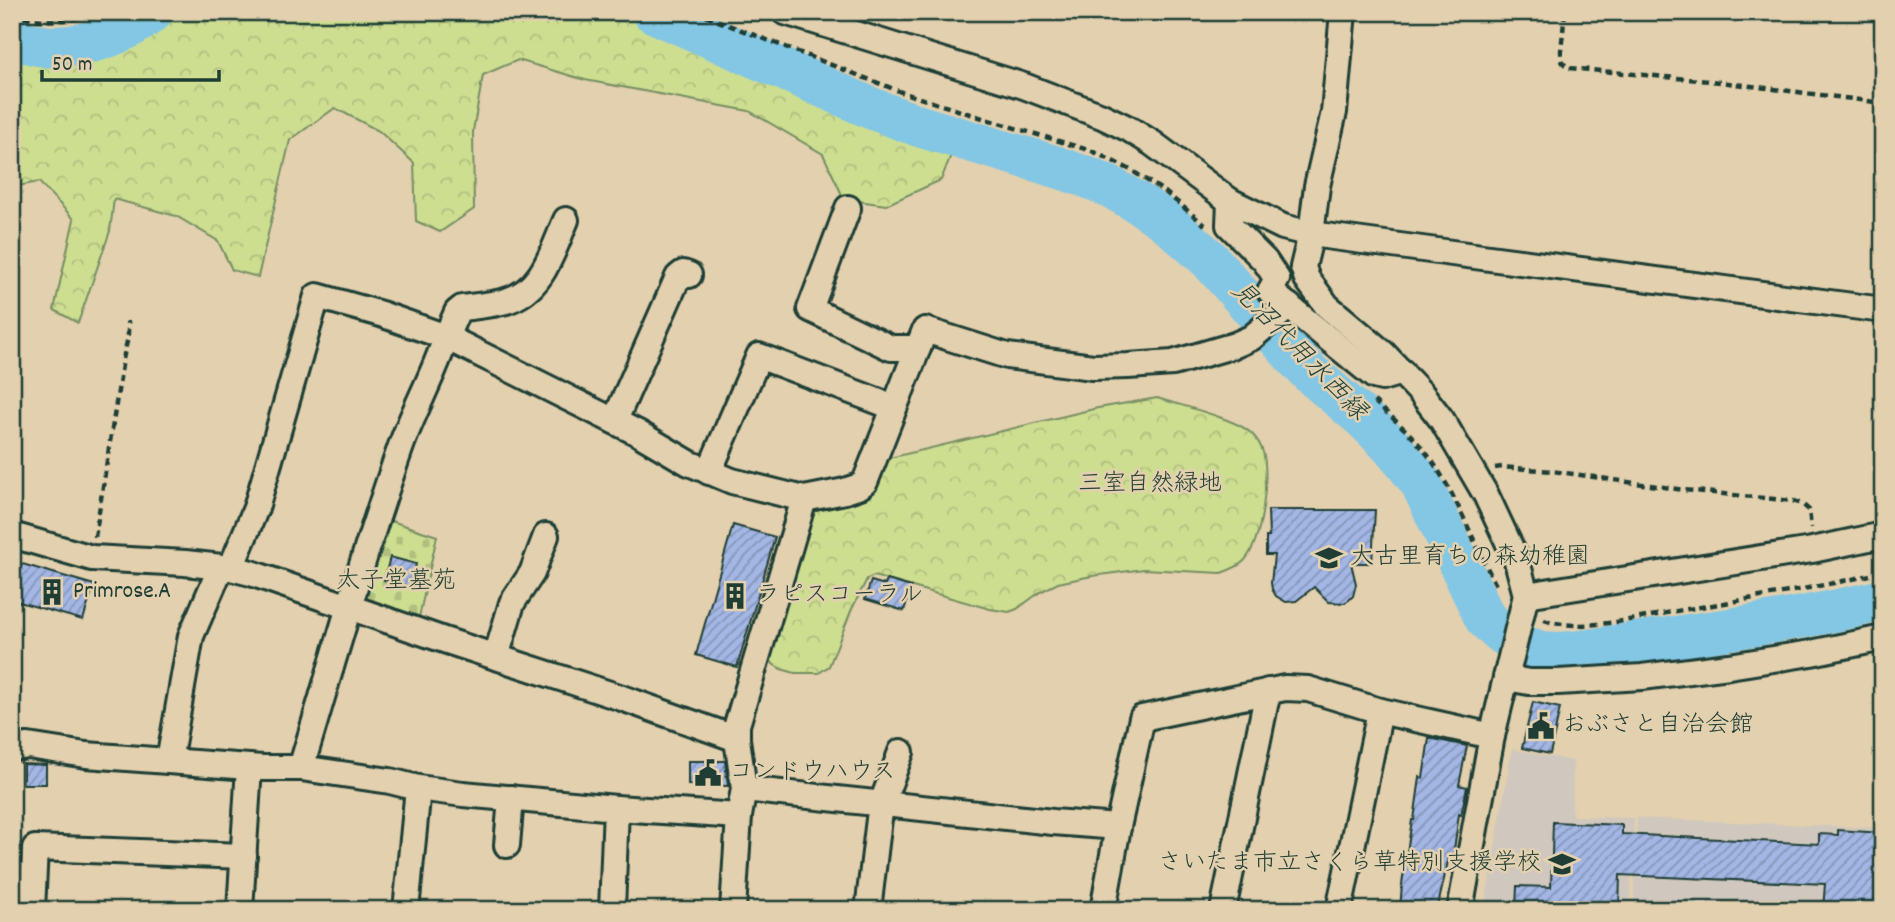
<svg xmlns="http://www.w3.org/2000/svg" width="1895" height="922" viewBox="0 0 1895 922" font-family="Dekko,'Klee One',sans-serif">
  <defs>
    <pattern id="forest-crowns" width="20" height="18" patternUnits="userSpaceOnUse" patternTransform="scale(1.75)"><rect width="20" height="18" fill="#cdde91"/><path d="M2 6a3 3 0 1 1 6 0M12 15a3 3 0 1 1 6 0" fill="none" stroke="#b0bf7e"/></pattern>
    <pattern id="cemetery-stones" width="16" height="16" patternUnits="userSpaceOnUse" patternTransform="scale(1.75)"><rect width="16" height="16" fill="#cdde91"/><path d="M2 7V4a2 2 0 0 1 4 0v3zM10 15v-3a2 2 0 0 1 4 0v3z" fill="#b0bf7e"/></pattern>
    <pattern id="building-hatch" width="6" height="6" patternUnits="userSpaceOnUse" patternTransform="scale(1.75)"><rect width="6" height="6" fill="#a3b6e4"/><path d="M-1 1l2-2M0 6l6-6M5 7l2-2" fill="none" stroke="#8495ba"/></pattern>
  </defs>
  <rect width="100%" height="100%" fill="#e3d0ae"/>
  <filter id="ink" filterUnits="userSpaceOnUse"><feTurbulence type="fractalNoise" baseFrequency=".0143" numOctaves="2"/><feDisplacementMap in="SourceGraphic" scale="14" xChannelSelector="R" yChannelSelector="G"/><feConvolveMatrix kernelMatrix="1 2 1 2 8 2 1 2 1" color-interpolation-filters="sRGB"/></filter>
  <g filter="url(#ink)">
    <g fill="#d0c8be">
      <polygon points="1512,749 1573,761 1572,816 1634,818 1630,910 1484,910"/>
      <polygon points="1637,818 1883,828 1883,910 1633,910"/>
    </g>
    <g fill="url(#forest-crowns)" stroke="#768e62" stroke-width="2">
      <polygon points="164,12 635,12 874,88 961,130 941,180 886,205 844,199 823,154 749,111 585,80 518,60 483,75 473,131 474,209 440,232 416,221 414,163 379,131 335,108 290,140 258,277 232,270 218,241 176,216 114,199 110,231 78,323 54,310 74,219 39,182 12,187 12,40 54,47"/>
      <path d="M1157,398C1179,405 1238,419 1252,434C1257,439 1261,446 1263,452C1270,476 1262,542 1244,561C1238,567 1230,570 1221,573L1144,569L1092,576L1058,583L1040,592L1017,609L1009,612L990,609L874,576L867,579L851,611L829,666L819,673H795L781,669L773,664L770,659L772,644L810,517L818,507L877,482L889,458L1098,408Z"/>
    </g>
    <polygon fill="url(#cemetery-stones)" stroke="#768e62" stroke-width="2" points="385,519 437,536 418,622 364,603 361,597"/>
    <g fill="none" stroke-linecap="round" stroke-linejoin="round">
      <g stroke="#83c7e4" stroke-width="42">
        <path d="M653,12L873,109L919,126L1057,167L1089,178L1112,188L1140,204L1167,222L1209,259L1293,355L1311,374L1363,418L1391,446L1407,465L1421,483L1485,618C1500,634 1517,645 1538,651C1561,657 1610,646 1634,643C1717,631 1802,620 1883,600"/>
        <path d="M12,38C26,42 41,47 55,47C89,46 126,34 152,12"/>
      </g>
    </g>
    <g fill="url(#building-hatch)" stroke="#1f3d34" stroke-width="2">
      <polygon points="1268,510 1375,510 1372,563 1351,563 1356,584 1353,596 1349,600 1344,603 1329,602 1314,587 1296,601 1286,602 1276,596 1272,589 1271,583 1274,555 1266,555 1266,537 1269,537"/>
      <polygon points="733,525 775,537 737,667 696,655"/>
      <polygon points="390,557 416,564 410,587 384,580"/>
      <polygon points="12,561 94,585 83,620 12,600"/>
      <polygon points="887,580 911,587 904,611 865,599 871,581 885,585"/>
      <polygon points="1533,702 1560,708 1550,754 1522,748"/>
      <polygon points="1429,738 1467,746 1459,785 1467,787 1461,815 1459,814 1453,857 1449,857 1437,910 1400,910 1402,884 1412,820 1414,820 1420,777 1423,778"/>
      <polygon points="688,761 725,761 728,786 688,785"/>
      <polygon points="23,764 46,765 46,784 23,784"/>
      <polygon points="1553,822 1622,825 1622,834 1819,844 1819,834 1838,835 1838,830 1883,833 1883,910 1823,910 1825,884 1620,875 1619,910 1516,910 1517,886 1551,887"/>
    </g>
    <g fill="none" stroke-linecap="round" stroke-linejoin="round">
      <defs>
        <g id="minor">
          <polyline points="785,12 1024,86 1102,116 1129,129 1152,143 1230,201 1283,227 1311,234 1437,251 1883,310"/>
          <polyline points="1343,12 1334,112 1317,186 1311,234 1303,267 1307,279 1327,306 1384,354 1421,393 1442,420 1486,495 1517,561 1526,595 1492,736 1460,910"/>
          <polyline points="1230,201 1229,225 1265,261 1277,279 1270,291 1374,376 1382,378 1402,372"/>
          <polyline points="848,208 810,309 891,348 918,348"/>
          <path d="M566,220C552,252 543,290 506,301C492,305 476,306 462,308L457,312L446,337L638,433L689,463L732,481L804,499L845,491L860,486L865,482L925,330L1007,356L1093,367L1128,366L1173,363L1235,345L1251,338L1289,306"/>
          <polyline points="615,420 678,277 683,273 689,275"/>
          <polyline points="709,472 759,356 893,407"/>
          <polyline points="12,535 92,558 185,563 231,568 251,573 444,640 622,698 737,739"/>
          <path d="M231,568L256,508L317,296L381,314L446,337C434,375 414,409 401,446C364,552 333,661 301,768"/>
          <polyline points="1526,595 1812,550 1883,535"/>
          <polyline points="496,657 512,603 532,573 546,536"/>
          <polyline points="1506,678 1529,682 1558,682 1642,677 1729,666 1811,653 1883,638"/>
          <polyline points="12,748 28,746 86,755 263,768 301,768 390,781 418,788 463,794 616,808 739,816"/>
          <polyline points="169,761 191,636 221,567"/>
          <polyline points="744,789 1053,822 1118,827"/>
          <polyline points="507,845 511,798"/>
          <polyline points="32,910 35,848 244,856"/>
          <polyline points="240,910 249,767"/>
          <polyline points="406,910 418,788"/>
          <polyline points="612,910 616,808"/>
          <polyline points="733,910 739,816 744,789 737,739 737,725 804,499"/>
          <polyline points="868,910 879,819 882,803 901,752"/>
          <polyline points="1103,910 1118,827 1142,718 1285,688 1308,689 1380,711 1492,736"/>
          <polyline points="1223,910 1268,691"/>
          <polyline points="1339,910 1380,711"/>
        </g>
      </defs>
      <use href="#minor" stroke="#1f3d34" stroke-width="30"/>
      <g stroke="#1f3d34" stroke-width="4.5" stroke-dasharray="7 5" stroke-linecap="butt">
        <polyline points="695,12 904,93 992,121 1092,151 1131,170 1165,192 1205,225"/>
        <polyline points="1565,12 1561,51 1562,62 1569,68 1720,82 1883,103"/>
        <path d="M12,15C38,22 73,23 98,12"/>
        <path d="M1374,401C1392,418 1412,434 1427,454C1457,494 1473,543 1497,587"/>
        <polyline points="1495,468 1502,467 1552,471 1684,490 1793,501 1802,504 1809,510 1811,528"/>
        <polyline points="95,537 123,359 128,337 128,321"/>
        <path d="M1544,620C1580,633 1644,617 1682,610C1750,599 1816,588 1883,572"/>
      </g>
      <use href="#minor" stroke="#e3d0ae" stroke-width="24"/>
    </g>
  </g>
  <defs>
    <symbol id="school-bare" viewBox="-9 -9 18 18"><path d="M0-5L7-2L0 1L-7-2ZM-4 1L0 2.5L4 1V4Q0 6-4 4Z" fill="#1f3d34" stroke="#e3d0ae" stroke-width="2.5" paint-order="stroke"/></symbol>
    <symbol id="building-bare" viewBox="-9 -9 18 18"><path d="M-4-6H4V6H1V3H-1V6H-4ZM-2.5-4.3h1.7v1.8h-1.7ZM.8-4.3h1.7v1.8H.8ZM-2.5-1h1.7V.8h-1.7ZM.8-1h1.7V.8H.8Z" fill="#1f3d34" stroke="#e3d0ae" stroke-width="2.5" paint-order="stroke"/></symbol>
    <symbol id="civic-bare" viewBox="-9 -9 18 18"><path d="M-.6-6.5H3V-4.5H.6V-3L4-1V1h2V6H-6V1h2V-1L-.6-3ZM-1.2 2.5V6h2.4V2.5Z" fill="#1f3d34" stroke="#e3d0ae" stroke-width="2.5" paint-order="stroke"/></symbol>
  </defs>
  <g fill-rule="evenodd">
    <use href="#school-bare" x="1310" y="539" width="38" height="38"/>
    <use href="#building-bare" x="33" y="573" width="38" height="38"/>
    <use href="#building-bare" x="716" y="577" width="38" height="38"/>
    <use href="#civic-bare" x="1522" y="707" width="38" height="38"/>
    <use href="#civic-bare" x="689" y="754" width="38" height="38"/>
    <use href="#school-bare" x="1543" y="845" width="38" height="38"/>
  </g>
  <g text-anchor="middle" dominant-baseline="central" stroke-width="5" stroke-linejoin="round" paint-order="stroke">
    <g font-size="24" fill="#284539" stroke="#e3d0ae">
      <text x="1150" y="485">三室自然緑地</text>
      <text x="396" y="582">太子堂墓苑</text>
    </g>
    <g font-size="24" fill="#1f3d34" stroke="#e3d0ae" text-anchor="start">
      <text x="1350" y="558">大古里育ちの森幼稚園</text>
      <text x="73" y="592">Primrose.A</text>
      <text x="756" y="596">ラピスコーラル</text>
      <text x="1562" y="726">おぶさと自治会館</text>
      <text x="729" y="773">コンドウハウス</text>
      <text x="1541" y="864" text-anchor="end">さいたま市立さくら草特別支援学校</text>
    </g>
    <g font-size="26" font-style="italic" fill="#24443d" stroke="#e3d0ae">
      <text transform="translate(1298 352) rotate(46)">見沼代用水西縁</text>
    </g>
  </g>
  <rect width="1895" height="922" fill="none" stroke="#e3d0ae" stroke-width="42"/>
  <rect x="21" y="21" width="1853" height="880" fill="none" stroke="#1f3d34" stroke-width="2.5" filter="url(#ink)"/>
  <path d="M42 70v10h177v-10" fill="none" stroke="#1f3d34" stroke-width="3.5"/>
  <text x="52" y="70" font-size="21" fill="#1f3d34" stroke="#e3d0ae" stroke-width="5" paint-order="stroke">50 m</text>
</svg>
